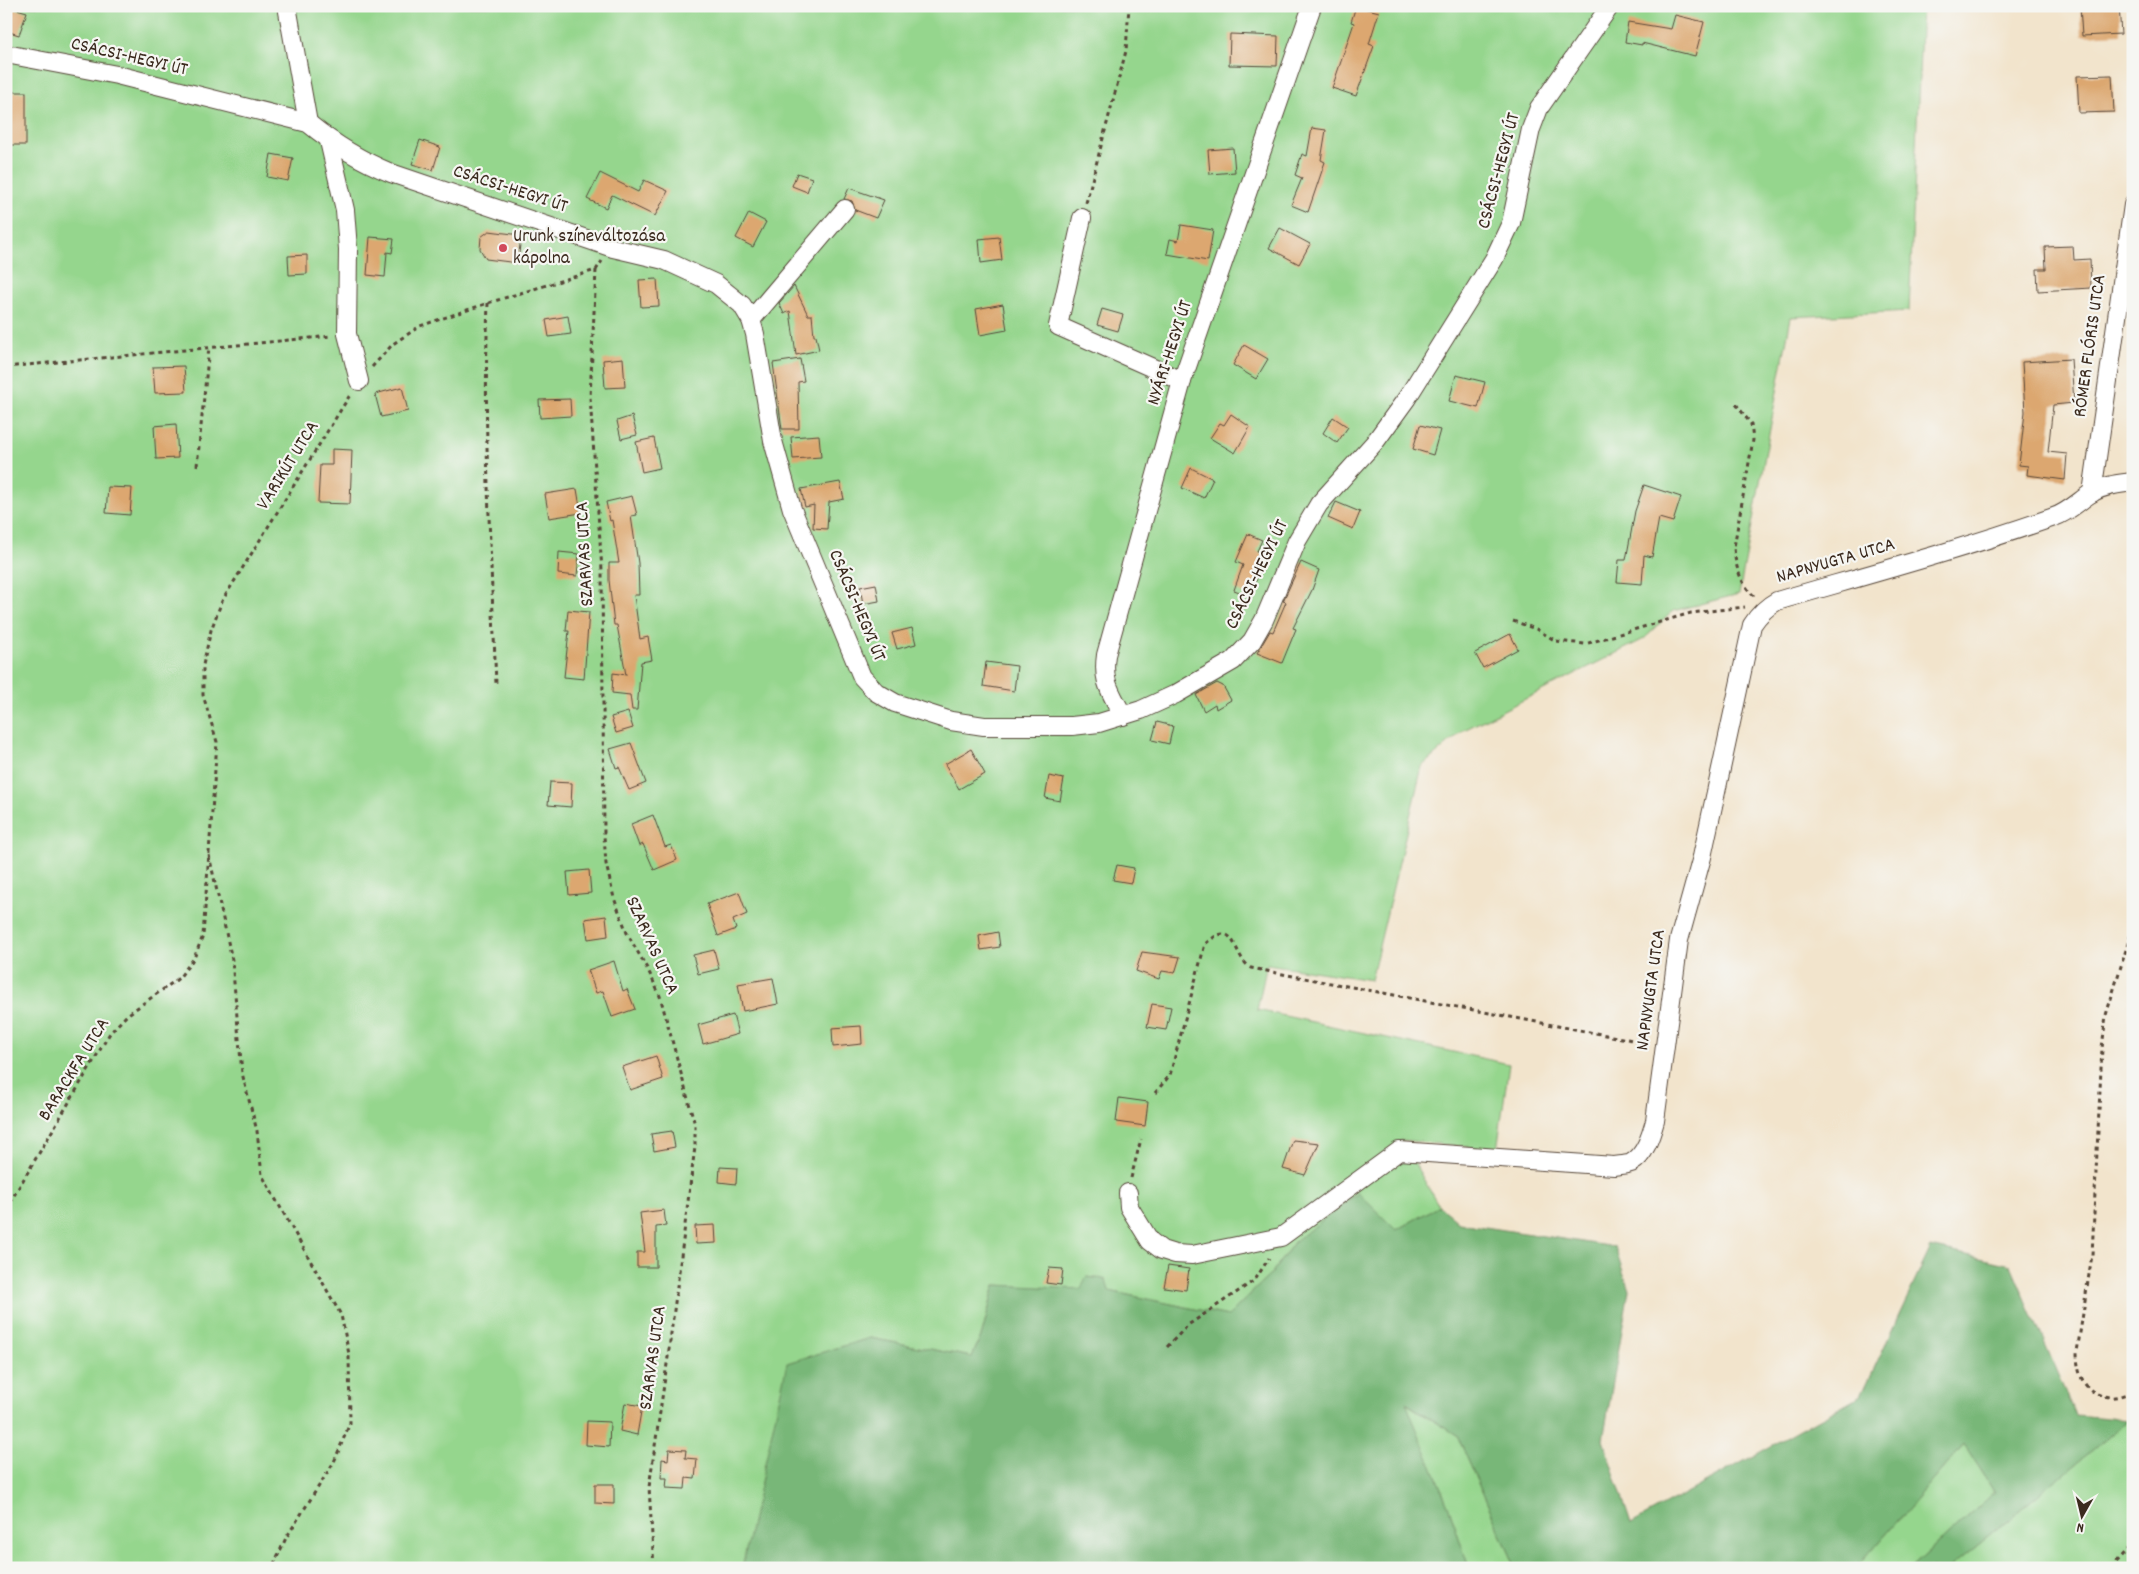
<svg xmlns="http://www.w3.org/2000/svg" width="2139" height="1574" viewBox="0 0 2139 1574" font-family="Dekko,sans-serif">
  <rect width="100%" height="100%" fill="#f6f6f2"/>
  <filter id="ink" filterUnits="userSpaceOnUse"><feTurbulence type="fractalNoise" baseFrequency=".02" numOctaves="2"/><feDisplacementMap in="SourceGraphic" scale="10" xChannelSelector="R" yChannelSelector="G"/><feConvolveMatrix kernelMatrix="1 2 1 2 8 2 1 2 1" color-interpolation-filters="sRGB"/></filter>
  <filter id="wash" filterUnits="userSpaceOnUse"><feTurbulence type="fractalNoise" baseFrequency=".0096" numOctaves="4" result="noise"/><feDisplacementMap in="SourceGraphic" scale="20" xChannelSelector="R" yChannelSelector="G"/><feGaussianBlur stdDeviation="1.12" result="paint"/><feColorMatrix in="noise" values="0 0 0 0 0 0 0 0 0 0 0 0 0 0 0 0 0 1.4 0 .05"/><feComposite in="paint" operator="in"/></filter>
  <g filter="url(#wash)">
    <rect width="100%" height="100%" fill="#f2e4cc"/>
    <g fill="#95d68d" stroke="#688056">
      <polygon points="6,6 1922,6 1909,311 1791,317 1739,594 1673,611 1644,639 1464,730 1422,766 1371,980 1267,964 1257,1010 1509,1064 1497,1150 1401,1140 1439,1206 1396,1230 1295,1241 1271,1274 1228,1316 1109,1291 995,1285 982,1334 972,1357 870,1338 788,1363 742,1568 6,1568"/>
      <polygon points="1405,1403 1457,1435 1516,1568 1469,1568 1449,1508"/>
      <polygon points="2129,1420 2133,1421 2133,1568 1949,1568"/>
      <polygon points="1964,1444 1995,1492 1911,1568 1857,1568"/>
    </g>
    <polygon fill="#78b778" stroke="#5a704b" points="1358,1193 1396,1230 1439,1206 1459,1223 1615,1247 1629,1290 1603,1440 1631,1524 1861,1396 1931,1247 2011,1265 2075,1415 2129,1420 1949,1568 1911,1568 1995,1492 1964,1444 1857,1568 1516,1568 1457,1435 1406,1403 1449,1508 1469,1568 742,1568 787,1363 870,1338 972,1357 982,1334 995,1285 1081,1289 1086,1277 1106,1279 1109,1291 1228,1316 1271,1274 1295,1241"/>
    <g id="blocks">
      <g fill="#dca770">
        <polygon points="6,6 27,12 19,35 6,31"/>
        <polygon points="1356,6 1379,12 1369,44 1374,46 1356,96 1332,88 1354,23 1351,22"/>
        <polygon points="2080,6 2119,6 2121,34 2082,36"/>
        <polygon points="1675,15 1704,22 1695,56 1642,43 1642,45 1625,42 1628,22 1671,29"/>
        <polygon points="1230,34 1278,36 1277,66 1229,65"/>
        <polygon points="2112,75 2114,112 2079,113 2077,76"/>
        <rect x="6" y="92" width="20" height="53"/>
        <polygon points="1312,128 1326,130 1321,160 1325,162 1308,212 1291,205 1302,178 1295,175 1302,154 1307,156"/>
        <polygon points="420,140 440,147 433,170 412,164"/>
        <polygon points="1233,148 1235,172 1210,174 1208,150"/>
        <polygon points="271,154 293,158 288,181 267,177"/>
        <polygon points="600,173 638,192 644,180 668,191 655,216 612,195 606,208 587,199"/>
        <polygon points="797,173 812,178 807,192 792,186"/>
        <polygon points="849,188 884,200 876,218 855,210 852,201 844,199"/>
        <polygon points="749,213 766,222 753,247 736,238"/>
        <polygon points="1181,225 1213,230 1208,261 1167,254 1170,239 1178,241"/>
        <polygon points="1280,228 1310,244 1299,264 1269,248"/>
        <polygon points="489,231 521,235 518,263 486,259 480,249 481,237"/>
        <polygon points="370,237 394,239 392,253 387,252 385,277 367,275"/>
        <polygon points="999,237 1002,260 981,263 979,239"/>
        <polygon points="2073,246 2074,260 2090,259 2091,288 2038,291 2037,269 2046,269 2045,247"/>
        <polygon points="307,255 307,274 289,275 288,256"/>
        <polygon points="657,279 659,306 641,307 639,280"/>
        <polygon points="794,286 808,315 812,315 814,336 816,336 819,350 796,355 790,311 784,314 779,303"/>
        <polygon points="1003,304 1007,330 980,335 976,309"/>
        <polygon points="1102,309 1123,315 1118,331 1097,325"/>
        <polygon points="568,316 571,334 549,337 546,320"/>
        <polygon points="1244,345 1268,359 1256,379 1233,365"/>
        <polygon points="623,358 625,387 605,388 603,360"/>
        <polygon points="800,359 804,381 798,382 799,429 782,429 773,363"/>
        <polygon points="2071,359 2074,403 2053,405 2048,452 2067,454 2065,480 2027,475 2028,466 2019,465 2025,412 2022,362"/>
        <polygon points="184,366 186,392 155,393 153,367"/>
        <polygon points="1456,375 1485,382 1478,408 1449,401"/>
        <polygon points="402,387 408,411 381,417 375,394"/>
        <polygon points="570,399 571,416 540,418 539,400"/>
        <polygon points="1231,414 1250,427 1235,453 1210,438 1220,423 1224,425"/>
        <polygon points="632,416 637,435 621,439 617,421"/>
        <polygon points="1333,417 1348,427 1337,443 1323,433"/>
        <polygon points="176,424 178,458 156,459 154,426"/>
        <polygon points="1420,425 1440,430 1433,455 1413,449"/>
        <polygon points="819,435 821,457 793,459 791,437"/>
        <polygon points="654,438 660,468 642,472 636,442"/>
        <polygon points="332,449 352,450 350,504 318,503 320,465 332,465"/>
        <polygon points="1191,468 1213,479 1204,498 1182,488"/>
        <polygon points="840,482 844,499 829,502 827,529 813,528 814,505 805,507 801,489"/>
        <polygon points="1644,485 1681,497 1673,522 1659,518 1652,557 1644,555 1642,584 1617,582 1619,560 1626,560 1635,511"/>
        <polygon points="108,487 132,488 130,515 106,513"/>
        <polygon points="577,489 581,513 549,518 545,494"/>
        <polygon points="632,496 637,515 631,516 638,563 639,595 634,595 640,639 648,637 652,660 641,662 637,710 632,710 630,695 612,693 613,673 626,675 617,625 614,625 609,580 609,563 619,563 612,520 610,521 606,502"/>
        <polygon points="1336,502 1360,512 1353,529 1328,518"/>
        <polygon points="1248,534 1262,540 1257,551 1266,555 1250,596 1234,590 1243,565 1236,562"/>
        <polygon points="559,552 579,554 577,576 558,574"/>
        <polygon points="1301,562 1319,570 1312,590 1293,628 1296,629 1282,663 1257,653 1270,631 1273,632 1286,602 1283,601"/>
        <polygon points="876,584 879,601 863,604 860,587"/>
        <polygon points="568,610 589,612 584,679 564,677 569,631 566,631"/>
        <polygon points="912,628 916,644 897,649 892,633"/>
        <polygon points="1510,634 1518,649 1483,668 1475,653"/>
        <polygon points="986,662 1017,666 1014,691 983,686"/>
        <polygon points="1217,683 1223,686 1231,700 1216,709 1215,704 1204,711 1196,695"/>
        <polygon points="628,712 633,728 616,733 611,717"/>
        <polygon points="1157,722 1173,726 1169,744 1152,740"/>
        <polygon points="631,743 646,783 629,790 619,767 616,768 610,749"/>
        <polygon points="971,749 985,774 959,789 945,764"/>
        <polygon points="1049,776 1064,779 1060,801 1045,798"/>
        <polygon points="550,782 572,783 571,807 548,805"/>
        <polygon points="653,815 665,847 671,845 677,860 654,870 643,844 639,846 631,824"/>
        <polygon points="1117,865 1134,868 1131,883 1113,880"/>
        <polygon points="589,870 591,893 569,895 567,872"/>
        <polygon points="739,892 747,914 733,920 736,929 718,936 707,904"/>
        <polygon points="606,916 608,936 588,939 585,919"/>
        <polygon points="998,932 1000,947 981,950 979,936"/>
        <polygon points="714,950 719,969 698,974 693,955"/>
        <polygon points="1142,952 1180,957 1175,973 1162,971 1159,979 1136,971"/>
        <polygon points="614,961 623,991 627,989 635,1009 612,1017 603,991 596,993 588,970"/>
        <polygon points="773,978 778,1004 743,1011 738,984"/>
        <polygon points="1152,1004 1171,1007 1166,1030 1147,1027"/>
        <polygon points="733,1015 738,1034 703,1044 698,1025"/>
        <polygon points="861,1026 862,1044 833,1047 832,1028"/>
        <polygon points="656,1056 663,1079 630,1090 622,1067"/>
        <polygon points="1119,1098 1148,1102 1145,1126 1116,1122"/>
        <polygon points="672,1131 675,1147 654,1151 651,1134"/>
        <polygon points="1293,1140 1319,1143 1305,1175 1283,1169"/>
        <polygon points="720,1167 737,1168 736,1184 719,1182"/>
        <polygon points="664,1210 666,1226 656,1227 656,1267 637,1267 637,1252 645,1252 640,1213"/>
        <polygon points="715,1225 716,1243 696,1244 695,1226"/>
        <polygon points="1168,1266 1189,1269 1186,1290 1164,1287"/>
        <polygon points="1049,1268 1063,1269 1061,1285 1046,1283"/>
        <polygon points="625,1403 642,1406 637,1435 620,1431"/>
        <polygon points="587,1421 610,1422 609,1447 586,1445"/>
        <polygon points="669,1449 686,1450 685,1458 697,1459 695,1479 686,1478 685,1489 666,1488 667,1478 661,1478 662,1459 668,1460"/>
        <polygon points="595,1484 614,1484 614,1504 595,1503"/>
      </g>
    </g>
  </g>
  <g filter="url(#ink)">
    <use href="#blocks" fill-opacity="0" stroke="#564638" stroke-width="1"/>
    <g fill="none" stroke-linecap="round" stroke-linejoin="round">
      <defs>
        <g id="street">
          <polyline points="287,6 308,123"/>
          <path d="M6,54L117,75L308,123C335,145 359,160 391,173L613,248L664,260L716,284L742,305L751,320L755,334L773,441L792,509L862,677L876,692L895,703L951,721L984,726H1072L1099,723L1141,710L1176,694L1233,661L1252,641L1264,620L1297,541L1319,504L1375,442L1407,398L1494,259L1511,223L1531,129L1539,108L1610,6"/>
          <polyline points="329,141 345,210 348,249 347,334 359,381"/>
          <polyline points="1082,218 1058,326 1182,381"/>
          <polyline points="751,320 845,209"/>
          <polyline points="2092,493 2133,205"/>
          <path d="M1123,716C1111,692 1102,683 1106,655L1182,381L1312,6"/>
          <path d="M1128,1193L1129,1207L1150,1241L1162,1250L1175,1254L1192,1255L1281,1237L1399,1151L1614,1166C1619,1165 1626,1165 1631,1163C1645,1156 1651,1135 1655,1121L1679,940L1702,857L1752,625C1759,614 1766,607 1777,601C1870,574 1963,549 2054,517C2069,512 2080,500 2093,492C2105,485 2119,484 2133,482"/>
        </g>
      </defs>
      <use href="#street" stroke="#564638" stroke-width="20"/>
      <g stroke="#564638" stroke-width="3" stroke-dasharray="4 4" stroke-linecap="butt">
        <polyline points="1086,203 1126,51 1129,6"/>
        <polyline points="596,270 590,397 602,570 604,836 606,864 614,898 627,933 649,972 660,996 695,1125 695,1147 668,1357 649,1487 654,1568"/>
        <path d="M488,303C483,430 491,557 496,684"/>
        <polyline points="6,367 332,336"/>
        <polyline points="372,367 393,344 420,326 488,303 596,270 602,261"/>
        <path d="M1736,404L1751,424L1753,440L1734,547C1735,565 1740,583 1754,596"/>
        <polyline points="197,466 209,347"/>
        <polyline points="1513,621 1536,629 1556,641 1585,644 1691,613 1745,607"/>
        <polyline points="209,855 232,960 242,1073 257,1131 262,1175 341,1315 349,1354 350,1423 334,1462 286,1538 272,1568"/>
        <path d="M2133,927L2106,1015L2102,1048L2092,1255L2077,1352C2077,1374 2084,1395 2110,1397C2117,1398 2126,1394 2133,1392"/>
        <path d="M1155,1093L1170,1075L1205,944C1237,916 1231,955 1251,968L1648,1043"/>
        <polyline points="1131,1178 1141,1139"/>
        <polyline points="6,1209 110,1033 127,1015 179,978 194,958 203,936 217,742 203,695 203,665 211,630 222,601 350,395"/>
        <polyline points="1167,1347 1188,1325 1255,1280 1269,1258"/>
        <polyline points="2111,1568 2133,1544"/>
      </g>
      <use href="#street" stroke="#fff" stroke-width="18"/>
    </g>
  </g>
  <circle fill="#d1495b" stroke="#f6f6f2" stroke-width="2" cx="503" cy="248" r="5"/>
  <g text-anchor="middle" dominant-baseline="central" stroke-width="4.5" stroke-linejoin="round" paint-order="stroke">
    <g font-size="19" fill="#3b2a1e" stroke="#f6f6f2">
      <text transform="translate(129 58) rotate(13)">CSÁCSI-HEGYI ÚT</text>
      <text transform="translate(1500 171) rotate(-75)">CSÁCSI-HEGYI ÚT</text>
      <text transform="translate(510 190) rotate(18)">CSÁCSI-HEGYI ÚT</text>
      <text transform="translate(2091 346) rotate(-82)">RÓMER FLÓRIS UTCA</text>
      <text transform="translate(1171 353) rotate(-72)">NYÁRI-HEGYI ÚT</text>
      <text transform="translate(289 466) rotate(-58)">VARIKÚT UTCA</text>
      <text transform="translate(586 554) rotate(-93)">SZARVAS UTCA</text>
      <text transform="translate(1836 562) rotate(-16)">NAPNYUGTA UTCA</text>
      <text transform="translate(1258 575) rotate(-64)">CSÁCSI-HEGYI ÚT</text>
      <text transform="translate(856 606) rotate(67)">CSÁCSI-HEGYI ÚT</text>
      <text transform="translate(651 946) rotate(66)">SZARVAS UTCA</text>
      <text transform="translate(1652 990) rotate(-82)">NAPNYUGTA UTCA</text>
      <text transform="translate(75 1070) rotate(-58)">BARACKFA UTCA</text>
      <text transform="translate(654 1358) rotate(-82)">SZARVAS UTCA</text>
    </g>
    <g font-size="19" fill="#3b2a1e" stroke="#f6f6f2" text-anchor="start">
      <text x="513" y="237">Urunk színeváltozása<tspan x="513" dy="22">kápolna</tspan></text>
    </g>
  </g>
  <rect width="2139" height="1574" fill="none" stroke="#f6f6f2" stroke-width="25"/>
  <g transform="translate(2082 1516) rotate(188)" stroke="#f6f6f2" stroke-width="4" paint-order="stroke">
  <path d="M0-4L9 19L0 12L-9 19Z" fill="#3b2a1e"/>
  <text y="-8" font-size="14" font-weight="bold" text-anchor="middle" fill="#3b2a1e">N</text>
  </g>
</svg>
